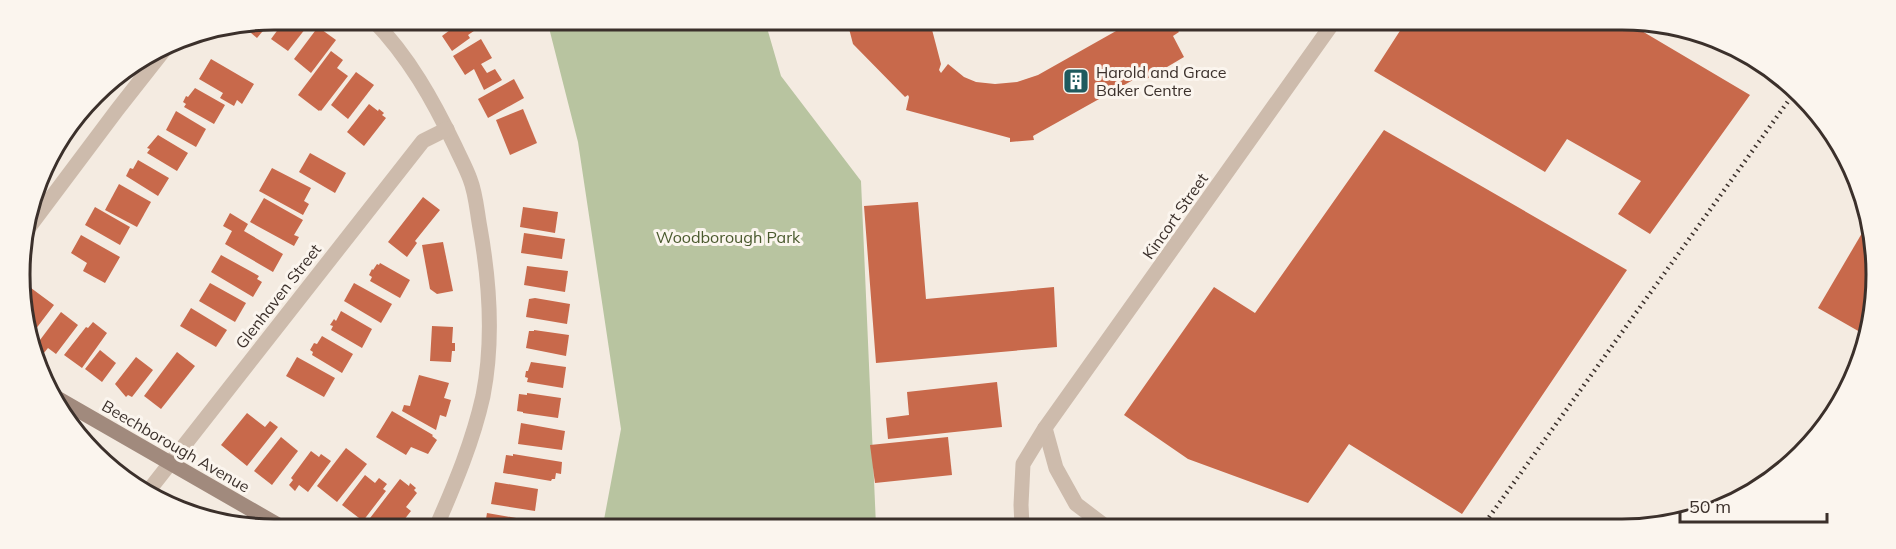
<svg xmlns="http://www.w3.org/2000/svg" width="1896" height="549" viewBox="0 0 1896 549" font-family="Mulish,sans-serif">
  <rect width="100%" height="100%" fill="#f4ebe1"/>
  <polygon fill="#b8c4a0" points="547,20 765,21 781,76 861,181 876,526 603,525 621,429 578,142"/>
  <g fill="#c8694b">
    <polygon points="272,20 257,38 243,26 246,25"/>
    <polygon points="285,20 304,20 309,24 288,51 271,39"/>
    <polygon points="443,20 490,20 468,35 470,38 452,51 442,36 450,30"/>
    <polygon points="847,21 930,22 941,64 939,70 941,73 948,64 964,77 976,82 995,84 1017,82 1038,75 1132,22 1173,23 1179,32 1173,36 1184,57 1145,80 1142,75 1033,136 1034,140 1010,142 1010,138 906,110 909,97 908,95 905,97 853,44"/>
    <polygon points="1405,23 1630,24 1750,95 1650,234 1618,214 1641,181 1567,139 1545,172 1374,71"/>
    <polygon points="318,27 336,40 311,73 294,59"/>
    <polygon points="481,39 492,58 481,64 487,73 495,69 502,80 484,90 474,69 465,75 453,56"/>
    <polygon points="331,51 343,60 337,68 348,76 321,111 320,110 319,111 298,95"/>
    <polygon points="211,59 254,84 242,104 237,100 234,106 220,98 223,93 199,79"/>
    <polygon points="356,72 374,85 348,119 331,105"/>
    <polygon points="514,79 524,98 488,118 478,99"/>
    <polygon points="195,88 225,105 214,124 184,107 186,104 183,102 186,96 188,97"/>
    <polygon points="369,104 378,111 379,109 384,113 382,115 386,118 364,146 347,132"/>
    <polygon points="523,109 537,143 510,155 496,120"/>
    <polygon points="176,111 206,129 196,147 166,130"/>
    <polygon points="1384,130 1627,270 1462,514 1349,444 1308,503 1188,459 1124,415 1214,287 1255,313"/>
    <polygon points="158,135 188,153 177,171 147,153 150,149 147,148"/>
    <polygon points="310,153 346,173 335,193 299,172"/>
    <polygon points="138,160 169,178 158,196 126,176 130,168 133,169"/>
    <polygon points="272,168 311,188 304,201 309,204 303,215 259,191"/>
    <polygon points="119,184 151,202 137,227 105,210"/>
    <polygon points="423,197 440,210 415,241 417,243 407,257 388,242"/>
    <polygon points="264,198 303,220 294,235 299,237 294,246 250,222"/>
    <polygon points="918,202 926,299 1054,287 1057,347 876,363 864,206"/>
    <polygon points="95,207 130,227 120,245 85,225"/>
    <polygon points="523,207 558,212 555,233 520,227"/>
    <polygon points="230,213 248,224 244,231 283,254 273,272 225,244 232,231 223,226"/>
    <polygon points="1865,228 1872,232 1872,324 1867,336 1818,308"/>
    <polygon points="524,233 565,239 562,259 521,253"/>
    <polygon points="81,235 120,257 105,283 83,271 87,263 71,253"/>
    <polygon points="443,242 453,291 437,294 430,289 422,245"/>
    <polygon points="221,255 259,276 257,279 262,282 253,297 211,272"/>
    <polygon points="380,263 410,280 400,298 370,281 372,277 369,275 372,269 373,270 377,264 379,265"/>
    <polygon points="527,266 568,271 565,292 524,285"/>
    <polygon points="210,283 246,303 235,322 199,301"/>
    <polygon points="354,283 392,304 381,323 344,301"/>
    <polygon points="31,288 54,305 32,334 27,331 24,294 26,294"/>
    <polygon points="535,298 570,304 567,324 526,317 529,299"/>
    <polygon points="191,308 227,330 216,347 180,326"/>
    <polygon points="341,311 372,329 362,348 331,330 333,326 330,325 334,319 336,321"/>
    <polygon points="61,312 78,325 56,354 48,348 43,354 34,348"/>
    <polygon points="93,322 107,333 82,368 64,355 86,327 88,328"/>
    <polygon points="432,326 453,327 452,343 455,343 455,351 452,351 451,362 430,361"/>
    <polygon points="534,330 569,335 566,356 526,348 529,331 534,331"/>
    <polygon points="322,336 353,354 342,373 312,355 313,352 310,350 314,343 317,344"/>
    <polygon points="100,350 116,363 102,382 85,369"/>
    <polygon points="177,352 195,366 161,409 144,396"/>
    <polygon points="136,357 153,370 132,397 128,395 126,397 115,384"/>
    <polygon points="297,357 335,378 324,397 286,376"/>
    <polygon points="531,362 566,367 563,388 527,382 528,378 525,377 526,371 528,371"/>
    <polygon points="419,375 449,383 444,398 451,400 446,417 440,415 436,430 402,411 404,405 410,406"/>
    <polygon points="997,382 1002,427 888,439 886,418 909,415 907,392"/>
    <polygon points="527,393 561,398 558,418 523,413 523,412 517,411 519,394 527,395"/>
    <polygon points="392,411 433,435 432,436 437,440 428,454 411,447 406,455 376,437"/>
    <polygon points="247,413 265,427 270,421 278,427 247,466 221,445"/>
    <polygon points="521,423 565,431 562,450 518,444"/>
    <polygon points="281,437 298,451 272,485 254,471"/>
    <polygon points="948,437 952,475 875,483 870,445"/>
    <polygon points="346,448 367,464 337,502 317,486"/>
    <polygon points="311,451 319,457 321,454 331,461 308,492 299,485 295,491 289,485 293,480 291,478"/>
    <polygon points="513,454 562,462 561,474 556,473 555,479 552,479 551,481 503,473 506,455 513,456"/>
    <polygon points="365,475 375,483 379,478 387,484 383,489 386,491 363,521 342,505"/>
    <polygon points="400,479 409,486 410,483 416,488 414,490 417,493 406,507 411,511 400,525 370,525 367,522"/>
    <polygon points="495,482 538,489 535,511 491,504"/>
    <polygon points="487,513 522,519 521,525 485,525"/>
  </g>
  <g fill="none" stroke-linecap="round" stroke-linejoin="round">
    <g stroke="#cdbbac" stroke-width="15">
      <path d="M373,20C409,57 433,100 455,146C460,157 466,168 470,179C476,194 477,212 480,228C490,284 494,340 483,396C473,441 455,484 437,525"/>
      <polyline points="27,230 117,110 168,45"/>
      <polyline points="1045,428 1056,468 1076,504 1105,526"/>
      <polyline points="146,494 423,141 447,129"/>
      <polyline points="1022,526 1021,505 1023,464 1045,428 1333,23"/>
    </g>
    <polyline stroke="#a18a7d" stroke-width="15" points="57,398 278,525"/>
    <polyline stroke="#3b302b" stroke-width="4.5" stroke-dasharray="1.5 4.5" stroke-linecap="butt" points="1482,527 1794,93"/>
  </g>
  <defs>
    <symbol id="building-square" viewBox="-11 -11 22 22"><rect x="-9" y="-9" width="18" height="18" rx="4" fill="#1f5a5e" stroke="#fbf5ee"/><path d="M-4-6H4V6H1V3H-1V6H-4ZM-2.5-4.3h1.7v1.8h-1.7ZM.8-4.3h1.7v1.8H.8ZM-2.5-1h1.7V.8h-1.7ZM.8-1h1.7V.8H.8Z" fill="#fff"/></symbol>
  </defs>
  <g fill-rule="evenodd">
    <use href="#building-square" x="1061" y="66" width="30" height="30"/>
  </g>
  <g text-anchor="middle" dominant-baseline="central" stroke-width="6" stroke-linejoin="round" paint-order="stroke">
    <g font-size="16" fill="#3b302b" stroke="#fbf5ee" text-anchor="start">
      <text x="1096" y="72">Harold and Grace<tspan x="1096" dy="18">Baker Centre</tspan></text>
    </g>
    <g font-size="16" fill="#3b302b" stroke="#fbf5ee">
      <text transform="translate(1175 216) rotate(-55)">Kincort Street</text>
      <text transform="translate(278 296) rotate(-52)">Glenhaven Street</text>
      <text transform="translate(176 446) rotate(30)">Beechborough Avenue</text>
    </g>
    <g font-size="16" fill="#4a5a2e" stroke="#fbf5ee">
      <text x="728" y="237">Woodborough Park</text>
    </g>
  </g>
  <path d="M0 0H1896V549H0ZM274 30H1622A244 244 0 0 1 1866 274V275A244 244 0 0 1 1622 519H274A244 244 0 0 1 30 275V274A244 244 0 0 1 274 30Z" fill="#fbf5ee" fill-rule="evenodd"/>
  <path fill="none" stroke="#3b302b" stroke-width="3" d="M274 30H1622A244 244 0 0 1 1866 274V275A244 244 0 0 1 1622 519H274A244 244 0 0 1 30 275V274A244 244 0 0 1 274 30Z"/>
  <path d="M1680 513v9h147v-9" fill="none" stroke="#3b302b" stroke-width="3"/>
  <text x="1689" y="513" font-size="18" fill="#3b302b" stroke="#fbf5ee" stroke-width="4.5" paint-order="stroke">50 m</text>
</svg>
